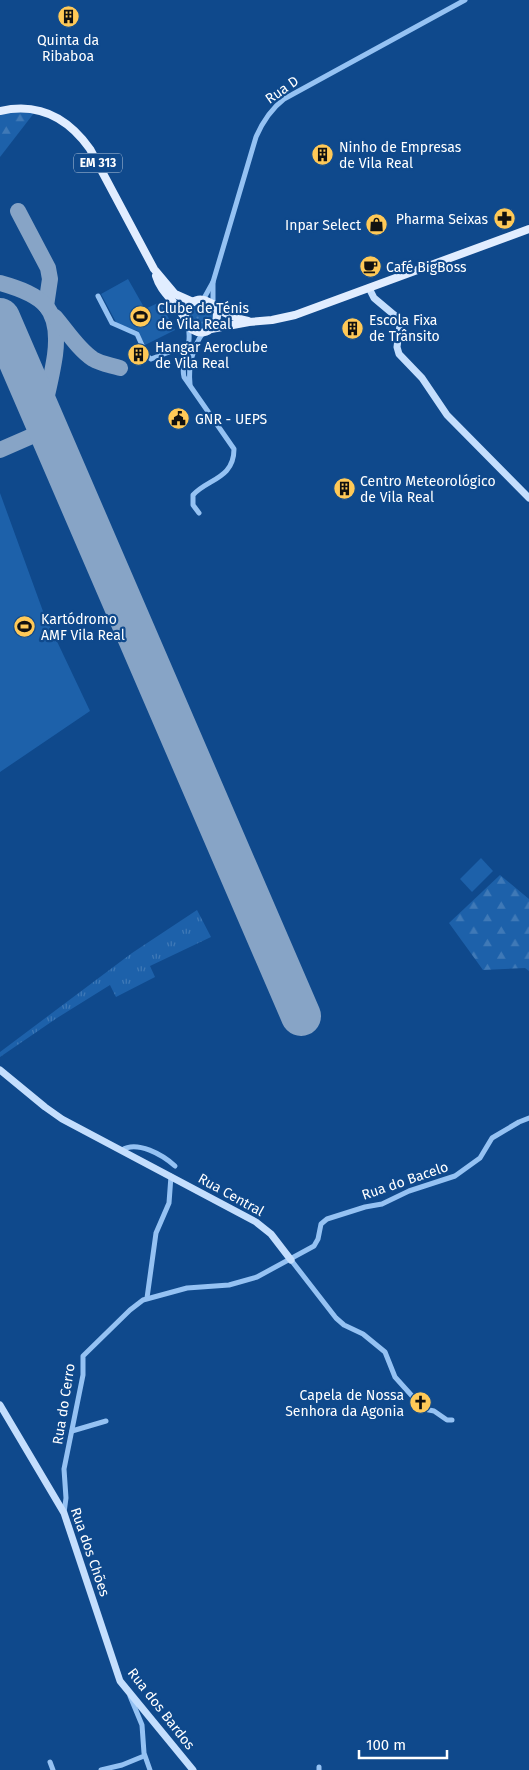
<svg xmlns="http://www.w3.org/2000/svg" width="529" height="1770" viewBox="0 0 529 1770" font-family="'Fira Sans',sans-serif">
  <defs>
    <pattern id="grass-tufts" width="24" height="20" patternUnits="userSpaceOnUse" patternTransform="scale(1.25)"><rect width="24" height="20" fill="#1d61aa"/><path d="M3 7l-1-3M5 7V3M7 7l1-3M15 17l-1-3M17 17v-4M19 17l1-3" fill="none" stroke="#3f79b7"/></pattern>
    <pattern id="forest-firs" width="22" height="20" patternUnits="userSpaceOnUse" patternTransform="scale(1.25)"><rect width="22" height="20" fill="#1d61aa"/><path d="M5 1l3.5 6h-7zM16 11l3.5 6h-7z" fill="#3f79b7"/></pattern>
    <pattern id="garden-dots" width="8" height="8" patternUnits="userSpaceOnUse" patternTransform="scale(1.25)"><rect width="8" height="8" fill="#1d61aa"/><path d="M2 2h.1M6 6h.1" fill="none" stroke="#3f79b7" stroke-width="1.8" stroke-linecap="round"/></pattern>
  </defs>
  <rect width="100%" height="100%" fill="#0f498c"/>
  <polygon fill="url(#grass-tufts)" points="197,910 211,937 150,966 155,977 116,997 110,985 57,1018 0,1057 0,1052 132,953"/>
  <g fill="url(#forest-firs)">
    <polygon points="17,112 34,113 0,157 0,114"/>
    <polygon points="500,875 529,899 529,971 525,968 483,970 449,923"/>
  </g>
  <circle fill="url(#garden-dots)" cx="201" cy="316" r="13"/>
  <g fill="#1d61aa">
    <polygon points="128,279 145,309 160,302 175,330 145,345 138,331 117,324 101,294"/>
    <polygon points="0,493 44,614 90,711 0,772"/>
    <polygon points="481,858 493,871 472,892 460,879"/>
  </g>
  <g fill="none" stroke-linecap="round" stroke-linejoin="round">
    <g stroke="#87a4c6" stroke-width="16">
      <polyline points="18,211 48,268 50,279 46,306"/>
      <path d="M0,283C43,295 61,308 55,355C52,376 47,396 42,416"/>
      <path d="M55,317C67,331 78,349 93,359C101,364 111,365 120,368"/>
      <polyline points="0,450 48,429"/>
    </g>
    <polyline stroke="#87a4c6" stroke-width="40" points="0,318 301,1016"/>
    <g stroke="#95c2f3" stroke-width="5">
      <polyline points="98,296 112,323 137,334 147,356 151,359 190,344"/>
      <path d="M203,300L213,282L256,137C263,121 271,109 284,99L465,0"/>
      <polyline points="213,304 213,282"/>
      <path d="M188,326C193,347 180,361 184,377L234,449C234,479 207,479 193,495V505L199,513"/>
      <path d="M190,384C188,367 193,346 203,333"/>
      <path d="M122,1150C137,1140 163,1155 175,1166"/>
      <polyline points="291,1260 336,1318 344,1325 363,1334 385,1352 395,1377 413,1397 419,1408 434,1411 447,1420 452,1420"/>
      <polyline points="147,1298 156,1233 169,1203 171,1176"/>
      <polyline points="72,1431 106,1421"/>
      <polyline points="64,1513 66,1498 64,1469 83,1375 83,1356 130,1310 143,1300 187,1288 229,1285 257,1277 314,1246 318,1239 321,1224 327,1219 365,1207 382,1204 409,1191 455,1176 480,1158 492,1138 519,1122 529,1118"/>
      <polyline points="130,1696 142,1725 144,1753 150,1770"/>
      <polyline points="50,1762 53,1770"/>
      <polyline points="101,1770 122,1765 144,1756"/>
      <polyline points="319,1770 319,1767"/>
    </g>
    <g stroke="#c4defd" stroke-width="7">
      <polyline points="369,288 374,298 399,319 400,325 397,347 399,354 422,378 447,415 529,498"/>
      <polyline points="0,1070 45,1107 62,1119 256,1222 271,1234 291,1260"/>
      <polyline points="0,1405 64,1513 120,1681 193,1770"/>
    </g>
    <g stroke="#e1edff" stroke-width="8">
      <path d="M0,111C39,102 68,118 90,149L154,269L175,294L193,302"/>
      <path d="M156,276C160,290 172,299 180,311C185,317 186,326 193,330C208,339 221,322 216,308"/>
      <path d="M185,318C185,305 196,295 209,302C215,304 219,310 225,313C233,317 240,319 248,321"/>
      <polyline points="211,329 249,322 272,320 295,315 529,229"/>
    </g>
  </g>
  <defs>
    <symbol id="building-disc" viewBox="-11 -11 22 22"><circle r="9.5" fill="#ffc957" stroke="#0f498c"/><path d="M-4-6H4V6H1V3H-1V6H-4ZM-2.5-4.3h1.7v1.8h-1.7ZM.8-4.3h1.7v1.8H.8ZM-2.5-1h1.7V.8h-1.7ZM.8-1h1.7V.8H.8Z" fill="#111"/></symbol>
    <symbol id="pharmacy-disc" viewBox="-11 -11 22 22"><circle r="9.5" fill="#ffc957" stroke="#0f498c"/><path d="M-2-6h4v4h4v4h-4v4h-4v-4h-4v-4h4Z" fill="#111"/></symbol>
    <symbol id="shop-disc" viewBox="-11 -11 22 22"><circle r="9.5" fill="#ffc957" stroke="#0f498c"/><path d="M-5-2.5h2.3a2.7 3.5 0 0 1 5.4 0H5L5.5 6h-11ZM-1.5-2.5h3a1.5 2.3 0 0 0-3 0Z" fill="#111"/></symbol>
    <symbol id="cafe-disc" viewBox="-11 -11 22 22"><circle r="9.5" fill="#ffc957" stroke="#0f498c"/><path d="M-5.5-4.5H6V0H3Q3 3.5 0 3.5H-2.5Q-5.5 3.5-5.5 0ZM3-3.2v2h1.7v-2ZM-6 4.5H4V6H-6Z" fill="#111"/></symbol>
    <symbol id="stadium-disc" viewBox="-11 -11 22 22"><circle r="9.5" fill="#ffc957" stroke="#0f498c"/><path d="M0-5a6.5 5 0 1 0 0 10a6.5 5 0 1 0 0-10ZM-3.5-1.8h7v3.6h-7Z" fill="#111"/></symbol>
    <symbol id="civic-disc" viewBox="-11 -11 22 22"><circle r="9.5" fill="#ffc957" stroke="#0f498c"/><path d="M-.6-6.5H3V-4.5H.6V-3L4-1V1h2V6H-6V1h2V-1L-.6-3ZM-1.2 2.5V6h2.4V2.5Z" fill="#111"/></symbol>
    <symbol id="church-disc" viewBox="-11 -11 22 22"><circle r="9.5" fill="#ffc957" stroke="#0f498c"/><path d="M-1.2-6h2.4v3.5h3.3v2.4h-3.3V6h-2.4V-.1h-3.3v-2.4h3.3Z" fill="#111"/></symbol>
  </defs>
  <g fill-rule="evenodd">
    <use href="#building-disc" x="56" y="4" width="25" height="25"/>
    <use href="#building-disc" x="310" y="142" width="25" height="25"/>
    <use href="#pharmacy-disc" x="492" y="206" width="25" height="25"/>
    <use href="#shop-disc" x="364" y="212" width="25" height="25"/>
    <use href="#cafe-disc" x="358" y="254" width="25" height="25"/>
    <use href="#stadium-disc" x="128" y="304" width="25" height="25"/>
    <use href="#building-disc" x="340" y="316" width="25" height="25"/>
    <use href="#building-disc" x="126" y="342" width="25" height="25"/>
    <use href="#civic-disc" x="166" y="406" width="25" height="25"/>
    <use href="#building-disc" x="332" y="476" width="25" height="25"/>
    <use href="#stadium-disc" x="12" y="614" width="25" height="25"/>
    <use href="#church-disc" x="408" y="1390" width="25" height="25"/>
  </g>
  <g text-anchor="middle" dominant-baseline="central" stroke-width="4.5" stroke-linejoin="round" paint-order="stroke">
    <rect fill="#0f498c" stroke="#b7c8dc" stroke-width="1" x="74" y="153.5" width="48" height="19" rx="4"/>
    <g font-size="12" font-weight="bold" fill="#fff">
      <text x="98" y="163">EM 313</text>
    </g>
    <g font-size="14" fill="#fff" stroke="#0f498c" text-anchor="start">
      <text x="68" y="40" text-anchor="middle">Quinta da<tspan x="68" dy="16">Ribaboa</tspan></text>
      <text x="339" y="147">Ninho de Empresas<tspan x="339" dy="16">de Vila Real</tspan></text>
      <text x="488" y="219" text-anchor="end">Pharma Seixas</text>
      <text x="361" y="225" text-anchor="end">Inpar Select</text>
      <text x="386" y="267">Café BigBoss</text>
      <text x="157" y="308">Clube de Ténis<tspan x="157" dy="16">de Vila Real</tspan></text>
      <text x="369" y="320">Escola Fixa<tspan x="369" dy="16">de Trânsito</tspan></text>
      <text x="155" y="347">Hangar Aeroclube<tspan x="155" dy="16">de Vila Real</tspan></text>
      <text x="195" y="419">GNR - UEPS</text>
      <text x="360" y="481">Centro Meteorológico<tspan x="360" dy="16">de Vila Real</tspan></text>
      <text x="41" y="619">Kartódromo<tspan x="41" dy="16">AMF Vila Real</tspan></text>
      <text x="404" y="1395" text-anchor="end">Capela de Nossa<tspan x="404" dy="16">Senhora da Agonia</tspan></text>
    </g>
    <g font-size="14" fill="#fff" stroke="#0f498c">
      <text transform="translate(282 90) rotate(-35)">Rua D</text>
      <text transform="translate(405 1181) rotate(-19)">Rua do Bacelo</text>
      <text transform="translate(231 1195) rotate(29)">Rua Central</text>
      <text transform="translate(64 1404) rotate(-81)">Rua do Cerro</text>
      <text transform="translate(90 1552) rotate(71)">Rua dos Chões</text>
      <text transform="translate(161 1709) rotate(52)">Rua dos Bardos</text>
    </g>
  </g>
  <path d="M359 1750v8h88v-8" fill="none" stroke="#ffffff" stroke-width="2.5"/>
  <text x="366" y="1750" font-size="15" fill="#ffffff" stroke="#0f498c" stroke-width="4" paint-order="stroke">100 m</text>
</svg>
